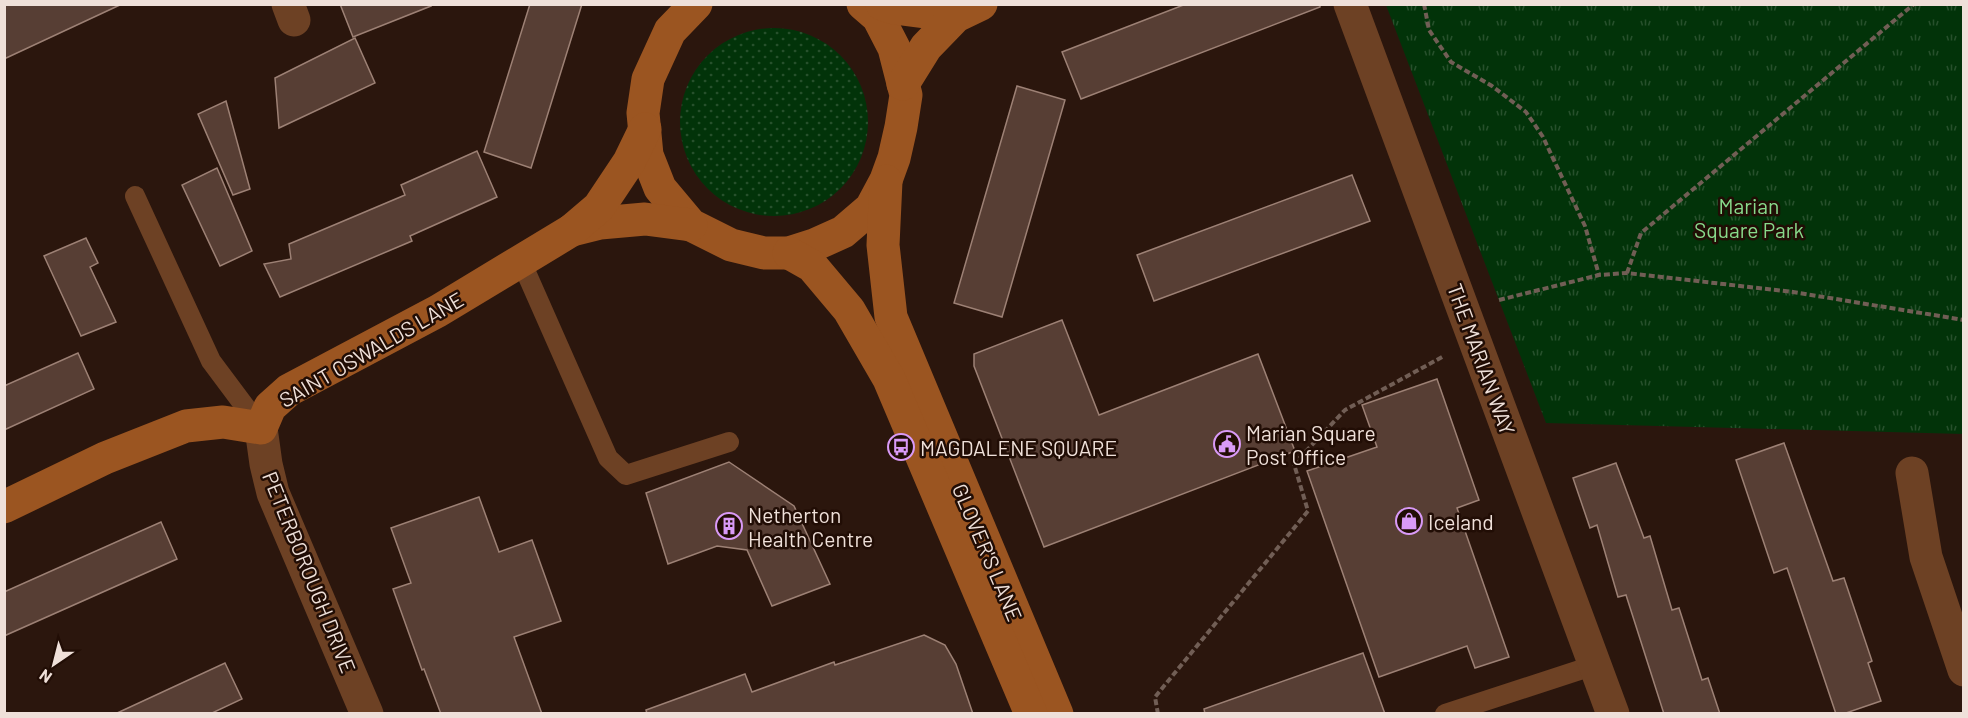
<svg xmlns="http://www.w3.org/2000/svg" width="1968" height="718" viewBox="0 0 1968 718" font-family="Barlow,sans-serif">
  <defs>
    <pattern id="grass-dots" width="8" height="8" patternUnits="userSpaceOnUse" patternTransform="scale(1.5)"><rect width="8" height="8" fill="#023309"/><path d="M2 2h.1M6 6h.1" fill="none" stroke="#27502c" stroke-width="1.8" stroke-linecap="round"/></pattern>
    <pattern id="park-tufts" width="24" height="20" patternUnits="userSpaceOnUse" patternTransform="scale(1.5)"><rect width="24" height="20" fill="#023309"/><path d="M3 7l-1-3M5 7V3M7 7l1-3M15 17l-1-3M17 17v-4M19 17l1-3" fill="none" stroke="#27502c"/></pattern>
  </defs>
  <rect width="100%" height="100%" fill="#2b160d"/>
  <circle fill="url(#grass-dots)" cx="774" cy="122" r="94"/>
  <polygon fill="url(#park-tufts)" points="1386,5 1963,5 1963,434 1546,423"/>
  <g fill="#573e34" stroke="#9d8175" stroke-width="1.5">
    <polygon points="4,4 122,4 4,59"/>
    <polygon points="340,4 430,4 431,6 353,37"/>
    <polygon points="530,4 582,4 531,168 484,152"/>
    <polygon points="1186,4 1320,4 1320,7 1081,99 1062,52"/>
    <polygon points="355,38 375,83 279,128 275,78"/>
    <polygon points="1017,86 1065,100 1002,317 954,303"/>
    <polygon points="226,101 250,189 233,195 198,114"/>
    <polygon points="477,151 497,197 410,236 412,241 280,297 264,264 291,259 289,244 405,195 401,185"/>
    <polygon points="217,168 252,251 220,266 182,185"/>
    <polygon points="1352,175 1370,221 1154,301 1137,255"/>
    <polygon points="86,238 98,263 90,267 116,322 81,336 44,256"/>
    <polygon points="1062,320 1099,415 1258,354 1295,451 1044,547 974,366 974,354"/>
    <polygon points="78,353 94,389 4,430 4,386"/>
    <polygon points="1437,379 1479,500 1457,508 1509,657 1475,668 1467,646 1379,677 1307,471 1377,447 1362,405"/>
    <polygon points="1784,443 1833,581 1844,578 1872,661 1868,663 1881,701 1843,714 1836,714 1787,568 1774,573 1736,460"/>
    <polygon points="729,462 794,506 830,584 772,606 747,550 717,546 668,564 646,493"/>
    <polygon points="1616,463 1644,538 1650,536 1672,610 1679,608 1702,680 1708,678 1720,714 1664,714 1626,595 1618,597 1597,525 1590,528 1573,478"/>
    <polygon points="479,497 499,552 532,540 561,621 514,637 542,714 441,714 424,669 422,670 393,589 411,583 391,528"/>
    <polygon points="161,522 177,559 4,636 4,592"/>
    <polygon points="924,635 945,645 956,664 973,714 647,714 646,710 745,674 752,692 834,662 835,665"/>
    <polygon points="1363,653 1385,714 1205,714 1204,709"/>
    <polygon points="225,663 242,699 210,714 115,714"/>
  </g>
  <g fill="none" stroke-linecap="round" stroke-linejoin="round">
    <g stroke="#715e55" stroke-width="4" stroke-dasharray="6 3" stroke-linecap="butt">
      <polyline points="1424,4 1429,30 1451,62 1492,86 1526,112 1543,137 1585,226 1599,275"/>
      <polyline points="1627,273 1641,233 1914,4"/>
      <polyline points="1499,300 1599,275 1627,273 1793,292 1964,320"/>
      <polyline points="1158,714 1155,697 1308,511 1294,464 1345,410 1444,356"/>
    </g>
    <g stroke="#6d4124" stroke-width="20">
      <polyline points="135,196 211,361 261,428"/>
      <polyline points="521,261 608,458 626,475 729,442"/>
      <polyline points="1445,714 1595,665"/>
    </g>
    <g stroke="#6d4124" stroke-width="33">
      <polyline points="288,4 294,20"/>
      <polyline points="1350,4 1613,714"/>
      <polyline points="261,428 266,464 273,493 367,714"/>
      <polyline points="1912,473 1926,557 1964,670"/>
    </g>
    <g stroke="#9b5521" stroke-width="33">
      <polyline points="696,4 670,31 648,79 643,113 647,155 660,188 691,225 731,245 764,253 789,253 814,245 843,232 871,208 886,180 894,158 901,127 906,95 894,48 878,17 863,4"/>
      <polyline points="882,4 894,8 956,16"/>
      <polyline points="903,84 926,47 956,16 981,4"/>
      <polyline points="886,181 883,245 891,317 1057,714"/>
      <polyline points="572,230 600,223 645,219 691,225"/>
      <polyline points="789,253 812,266 849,310 889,379 1031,714"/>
      <polyline points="4,507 105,458 186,426 223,422 261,428 270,407 289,390 438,311 572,230 599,207 629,162 645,129"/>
    </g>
  </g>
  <defs>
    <symbol id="civic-ring" viewBox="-11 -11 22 22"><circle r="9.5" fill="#210d05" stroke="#d99af7" stroke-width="1.5"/><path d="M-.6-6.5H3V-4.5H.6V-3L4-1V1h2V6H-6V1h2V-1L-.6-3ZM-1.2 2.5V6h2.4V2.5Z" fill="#d99af7"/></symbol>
    <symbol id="bus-ring" viewBox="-11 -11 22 22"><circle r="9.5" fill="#210d05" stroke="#d99af7" stroke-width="1.5"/><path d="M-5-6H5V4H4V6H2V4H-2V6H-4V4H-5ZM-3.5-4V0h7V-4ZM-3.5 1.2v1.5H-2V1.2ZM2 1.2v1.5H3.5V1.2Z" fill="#d99af7"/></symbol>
    <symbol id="shop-ring" viewBox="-11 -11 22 22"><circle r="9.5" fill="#210d05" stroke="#d99af7" stroke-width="1.5"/><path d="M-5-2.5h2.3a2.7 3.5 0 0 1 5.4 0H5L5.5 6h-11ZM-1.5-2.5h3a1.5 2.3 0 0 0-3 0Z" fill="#d99af7"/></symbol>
    <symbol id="building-ring" viewBox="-11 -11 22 22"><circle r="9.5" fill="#210d05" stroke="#d99af7" stroke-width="1.5"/><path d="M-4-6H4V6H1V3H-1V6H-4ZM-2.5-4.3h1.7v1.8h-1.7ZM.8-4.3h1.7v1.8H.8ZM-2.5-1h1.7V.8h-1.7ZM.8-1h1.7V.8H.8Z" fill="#d99af7"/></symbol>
  </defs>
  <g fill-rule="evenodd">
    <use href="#civic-ring" x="1212" y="429" width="30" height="30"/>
    <use href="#bus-ring" x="886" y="432" width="30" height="30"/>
    <use href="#shop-ring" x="1394" y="506" width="30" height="30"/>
    <use href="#building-ring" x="714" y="511" width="30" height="30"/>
  </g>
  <g text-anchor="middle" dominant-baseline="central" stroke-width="5" stroke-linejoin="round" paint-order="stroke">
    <g font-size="21" fill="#88da8b" stroke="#210d05">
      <text x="1749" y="205">Marian<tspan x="1749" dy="24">Square Park</tspan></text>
    </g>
    <g font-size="21" fill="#efe0d9" stroke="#210d05">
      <text transform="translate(371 349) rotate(-30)">SAINT OSWALDS LANE</text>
      <text transform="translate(1482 359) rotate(70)">THE MARIAN WAY</text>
      <text transform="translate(988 552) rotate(67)">GLOVER'S LANE</text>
      <text transform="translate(310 572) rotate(68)">PETERBOROUGH DRIVE</text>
    </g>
    <g font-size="21" fill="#efe0d9" stroke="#210d05" text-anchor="start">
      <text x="1246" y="432">Marian Square<tspan x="1246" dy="24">Post Office</tspan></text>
      <text x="920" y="447">MAGDALENE SQUARE</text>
      <text x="748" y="514">Netherton<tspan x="748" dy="24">Health Centre</tspan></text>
      <text x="1428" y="521">Iceland</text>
    </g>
  </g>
  <rect width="1968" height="718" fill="none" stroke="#efe0d9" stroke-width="12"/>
  <g transform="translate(54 664) rotate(215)" stroke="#210d05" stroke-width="4.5" paint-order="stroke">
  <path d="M0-4.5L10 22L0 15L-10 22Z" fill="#efe0d9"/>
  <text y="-9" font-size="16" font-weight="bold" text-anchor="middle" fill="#efe0d9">N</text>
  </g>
</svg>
